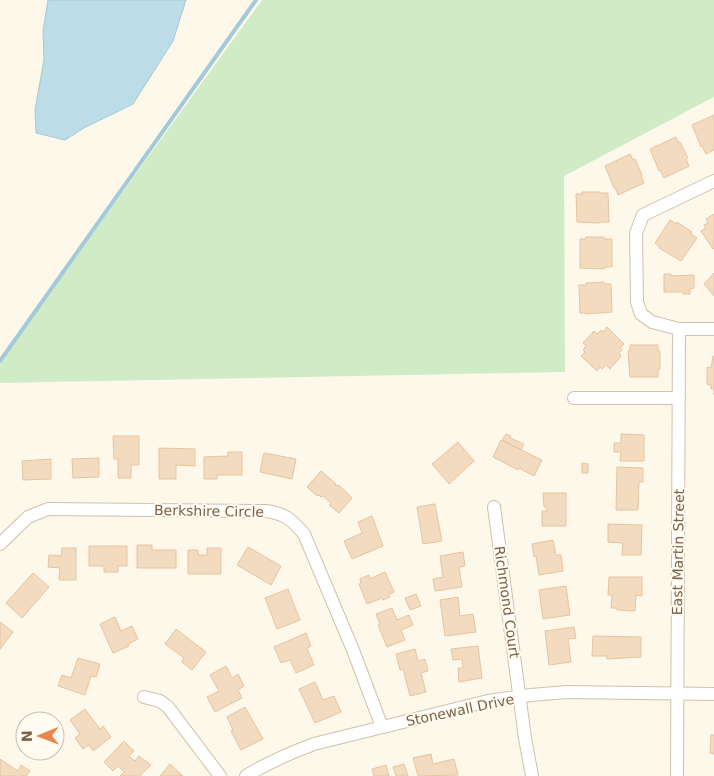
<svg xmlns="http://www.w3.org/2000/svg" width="714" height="776" viewBox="0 0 714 776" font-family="'DejaVu Sans',sans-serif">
  <rect width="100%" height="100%" fill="#fdf8e9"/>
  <polygon fill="#d0ecc6" points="262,0 714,0 714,97 564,176 565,372 0,383 0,361"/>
  <polygon fill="#bcdce8" stroke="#a2cada" points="48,0 186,0 173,41 133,104 84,128 65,140 36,133 35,110 44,60 43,31"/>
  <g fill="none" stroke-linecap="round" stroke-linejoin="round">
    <polyline stroke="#a2cada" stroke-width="4" points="0,361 256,0"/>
  </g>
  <g fill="#f3dbbf" stroke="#e6c49f">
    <polygon points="714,115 714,150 706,154 702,146 701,147 692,125"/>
    <polygon points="676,137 678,142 680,142 688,158 686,159 689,166 664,178 660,170 659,171 650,149"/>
    <polygon points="630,154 633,160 635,159 642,175 641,176 644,183 618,195 615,187 614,188 605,166"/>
    <polygon points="582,192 600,192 600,193 608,193 609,222 600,222 600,223 577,222 576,194 583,194"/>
    <polygon points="714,214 714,248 713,249 701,231 706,228 704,225 708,223 706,219"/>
    <polygon points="670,220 676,224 677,222 692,232 691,234 697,238 681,261 659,248 660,247 655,243"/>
    <polygon points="586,237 604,237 604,239 612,239 612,267 604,267 604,269 580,268 580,239 586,239"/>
    <polygon points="714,273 714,296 704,284"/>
    <polygon points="664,274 671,274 671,276 694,275 694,288 690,289 690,294 683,294 683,292 664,292"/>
    <polygon points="604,282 604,284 611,284 612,312 586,314 586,313 580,313 579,285 586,285 586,283"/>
    <polygon points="607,327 624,344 620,348 622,350 619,353 621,356 610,369 606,365 602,369 600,367 597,371 581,356 585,352 583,350 586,346 583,343 594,331 597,334 601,330 603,332"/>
    <polygon points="630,345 658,345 658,351 660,351 660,369 658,369 658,377 630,377 628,351 630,351"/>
    <polygon points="713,356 714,356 714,395 714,389 711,389 711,385 707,384 707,367 711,368"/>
    <polygon points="506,434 511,436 510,438 524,444 521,450 502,440"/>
    <polygon points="621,434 644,435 644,461 620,461 621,452 614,452 614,443 621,443"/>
    <polygon points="113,436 139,436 139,465 131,465 131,478 118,478 118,459 114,459"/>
    <polygon points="501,440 542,460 534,476 519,468 518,470 493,457"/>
    <polygon points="458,442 474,461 449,484 432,464"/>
    <polygon points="159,448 195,449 195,466 176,465 176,479 159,479"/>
    <polygon points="228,452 242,452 242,475 217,475 217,479 204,479 204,457 228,456"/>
    <polygon points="264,453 296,459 292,479 260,472"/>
    <polygon points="99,458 99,477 73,478 72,459"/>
    <polygon points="51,459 51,479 23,480 22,461"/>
    <polygon points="582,463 588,464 588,473 582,473"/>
    <polygon points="617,467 643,468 643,482 639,482 638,510 616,510"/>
    <polygon points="321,471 336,484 335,485 340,486 352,498 339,513 329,505 331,503 323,496 321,497 319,495 317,496 307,487"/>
    <polygon points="543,493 566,493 566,526 542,526 542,511 547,511 547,507 544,507"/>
    <polygon points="435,504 442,541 423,544 417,507"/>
    <polygon points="372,516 383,546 352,559 344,541 362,533 358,522"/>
    <polygon points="608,524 642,525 641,555 622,555 623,543 608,542"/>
    <polygon points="553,540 556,555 561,555 563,571 539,575 536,556 534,557 532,544"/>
    <polygon points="137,545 152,545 152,550 176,550 176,568 137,568"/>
    <polygon points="89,546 127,546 127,566 118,566 118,572 104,572 104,566 89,566"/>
    <polygon points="248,547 281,566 271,585 237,565"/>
    <polygon points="62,548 76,548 76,580 59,580 60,568 48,567 49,555 61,556"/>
    <polygon points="207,548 221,548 221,574 188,574 188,550 198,550 198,555 207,555"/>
    <polygon points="463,552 465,566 459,567 462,587 435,591 433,579 443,577 440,556"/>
    <polygon points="385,572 394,592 388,595 390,597 383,600 382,598 367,604 359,584 361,583 360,579 369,575 370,579"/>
    <polygon points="33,573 49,587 22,618 6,603"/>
    <polygon points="609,577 642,577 642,596 636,595 635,611 617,610 617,608 611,608 612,595 608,595"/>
    <polygon points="566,586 570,615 543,619 539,590"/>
    <polygon points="288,589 300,620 277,629 265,598"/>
    <polygon points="416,594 421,606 410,610 405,598"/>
    <polygon points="458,597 460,616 473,614 476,632 445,636 440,600"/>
    <polygon points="392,608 397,620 409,615 413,625 401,630 405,640 387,647 378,625 380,624 376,614"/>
    <polygon points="115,617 121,631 132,626 138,639 128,644 129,646 113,653 100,624"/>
    <polygon points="0,622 13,632 0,649"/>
    <polygon points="574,627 576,638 568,639 571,662 549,665 545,631"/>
    <polygon points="176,629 206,652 192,670 182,662 184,658 165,644"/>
    <polygon points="306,633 311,646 307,648 314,665 296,673 290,660 281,663 274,647"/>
    <polygon points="593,636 641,637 641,657 607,659 606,656 592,656"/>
    <polygon points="478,646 482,678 459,682 458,668 463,668 462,659 453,660 451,649"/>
    <polygon points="415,649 418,661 425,659 428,671 421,673 426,692 410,696 403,669 400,670 396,654"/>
    <polygon points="78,658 100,664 96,677 91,676 85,695 58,686 62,675 71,678"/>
    <polygon points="226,666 232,678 238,674 244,686 238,690 242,698 215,712 207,697 219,691 210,675"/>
    <polygon points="315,682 323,700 334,696 341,712 315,723 299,689"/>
    <polygon points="245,707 263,739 241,750 231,731 233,730 227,717"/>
    <polygon points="85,709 100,729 103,726 111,737 93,751 89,745 83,749 75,738 80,734 70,720"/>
    <polygon points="711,735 714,735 714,754 710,753"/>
    <polygon points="124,741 134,751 129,756 135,761 139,756 151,765 140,776 120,776 124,772 118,766 113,771 104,762"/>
    <polygon points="431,754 433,764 454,759 458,775 418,776 413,758"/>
    <polygon points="0,759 18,771 21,765 30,771 26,776 0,776"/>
    <polygon points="170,764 183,776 160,776"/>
    <polygon points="404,764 408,776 396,776 393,767"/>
    <polygon points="386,765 389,776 374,776 372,769"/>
  </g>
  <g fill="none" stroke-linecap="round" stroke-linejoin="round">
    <defs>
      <g id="minor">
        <polyline points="714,181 643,215 636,233 637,302 641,314 652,322 679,329 714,329"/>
        <polyline points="574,398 679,398"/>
        <polyline points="494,507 525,738 532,776"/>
        <path d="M0,544L28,517L48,509L266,511C286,514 291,519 304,534L353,650L382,727"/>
        <polyline points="144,697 160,701 168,707 220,776"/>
        <path d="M246,776C267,763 290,753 314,744L488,701L531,695L567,692L714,694"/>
        <polyline points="677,776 679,329"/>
      </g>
    </defs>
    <use href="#minor" stroke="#d0c1ad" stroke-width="14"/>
    <use href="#minor" stroke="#fff" stroke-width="12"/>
  </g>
  <g text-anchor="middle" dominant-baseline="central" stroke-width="4" stroke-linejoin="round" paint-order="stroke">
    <g font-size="14" fill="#79614b" stroke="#fffbf0">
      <text transform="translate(209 511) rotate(1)">Berkshire Circle</text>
      <text transform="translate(678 552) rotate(-89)">East Martin Street</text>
      <text transform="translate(507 602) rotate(82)">Richmond Court</text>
      <text transform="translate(460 710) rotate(-12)">Stonewall Drive</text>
    </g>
  </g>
  <g transform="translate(40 736) rotate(269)"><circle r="24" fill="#fffbf0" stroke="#c9bdae"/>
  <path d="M0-4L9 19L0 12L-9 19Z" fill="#e9844c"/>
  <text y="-8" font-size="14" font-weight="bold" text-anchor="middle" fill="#79614b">N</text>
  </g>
</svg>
